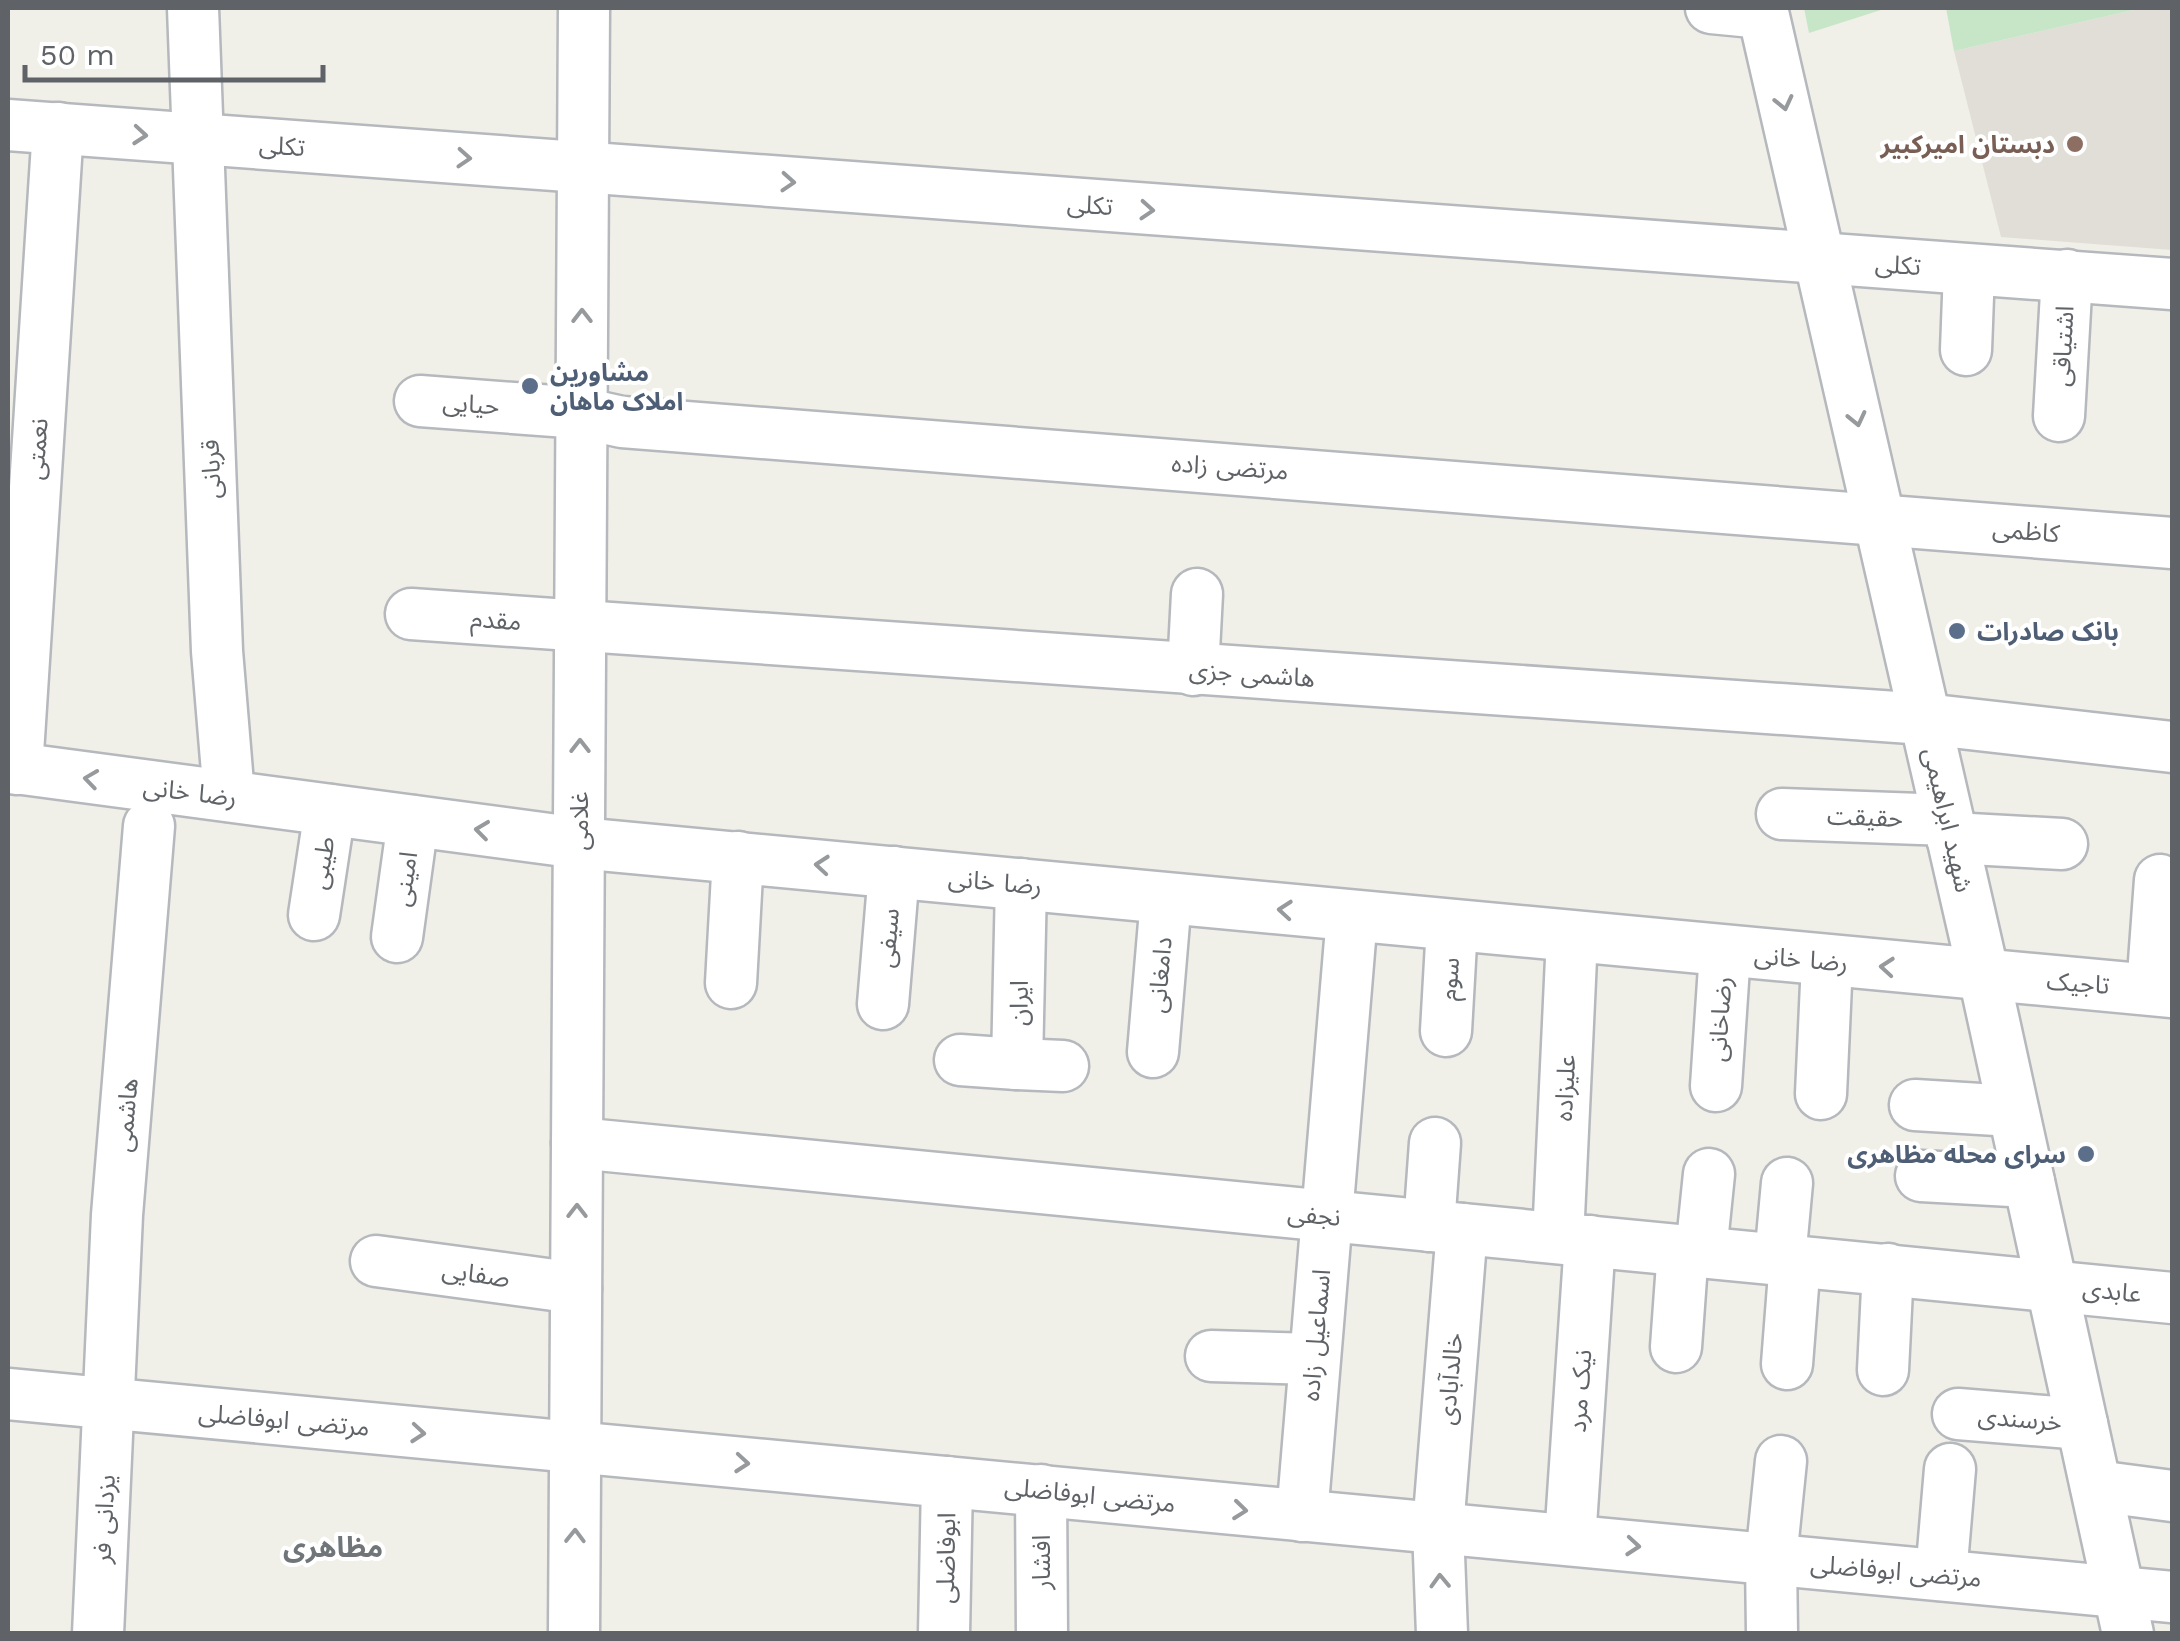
<svg xmlns="http://www.w3.org/2000/svg" width="2180" height="1641" viewBox="0 0 2180 1641" font-family="'Work Sans','Noto Sans Arabic',sans-serif">
  <rect width="100%" height="100%" fill="#f0efe8"/>
  <polygon fill="#e0ded6" points="2142,8 2172,8 2172,250 2001,237 1954,51"/>
  <g fill="#c7e6c8">
    <polygon points="1804,8 1887,8 1809,33"/>
    <polygon points="1946,8 2142,8 1954,51"/>
  </g>
  <g fill="none" stroke-linecap="round" stroke-linejoin="round">
    <defs>
      <g id="minor">
        <polyline points="193,8 217,651 229,796"/>
        <polyline points="1711,8 1763,13"/>
        <polyline points="1762,8 1984,976 2128,1634"/>
        <polyline points="8,125 2172,284"/>
        <polyline points="1966,350 1969,270"/>
        <polyline points="420,401 581,413 622,422 2172,543"/>
        <polyline points="2059,416 2067,275"/>
        <polyline points="411,614 1925,719 2172,747"/>
        <polyline points="1193,670 1197,594"/>
        <polyline points="8,767 579,843 2172,992"/>
        <polyline points="17,769 58,128"/>
        <polyline points="1782,814 1948,820"/>
        <polyline points="1952,838 2062,844"/>
        <polyline points="314,915 330,810"/>
        <polyline points="397,937 413,821"/>
        <polyline points="731,983 738,857"/>
        <polyline points="2152,989 2160,880"/>
        <polyline points="883,1004 894,872"/>
        <polyline points="1446,1031 1452,926"/>
        <polyline points="1153,1052 1166,899"/>
        <polyline points="960,1060 1017,1064 1021,884"/>
        <polyline points="1017,1064 1063,1066"/>
        <polyline points="1716,1086 1725,952"/>
        <polyline points="1821,1094 1827,962"/>
        <polyline points="1915,1105 2013,1111"/>
        <polyline points="577,1143 2172,1298"/>
        <polyline points="1921,1176 2029,1182"/>
        <polyline points="1429,1226 1435,1143"/>
        <polyline points="1558,1238 1572,937"/>
        <polyline points="1701,1252 1709,1174"/>
        <polyline points="1780,1259 1787,1183"/>
        <polyline points="376,1261 576,1288"/>
        <polyline points="1676,1347 1683,1250"/>
        <polyline points="1211,1356 1314,1359"/>
        <polyline points="1787,1364 1795,1261"/>
        <polyline points="1883,1370 1888,1269"/>
        <polyline points="8,1394 2172,1597"/>
        <polyline points="1958,1414 2082,1424"/>
        <polyline points="2096,1486 2172,1496"/>
        <polyline points="1041,1490 1042,1634"/>
        <polyline points="1302,1516 1352,916"/>
        <polyline points="1570,1540 1590,1241"/>
        <polyline points="1941,1575 1950,1469"/>
        <polyline points="98,1634 117,1215 149,826"/>
        <polyline points="574,1634 584,8"/>
        <polyline points="944,1634 947,1482"/>
        <polyline points="1442,1634 1438,1528 1462,1229"/>
        <polyline points="1772,1634 1771,1559 1781,1461"/>
      </g>
    </defs>
    <use href="#minor" stroke="#b5b8bc" stroke-width="55"/>
    <use href="#minor" stroke="#fff" stroke-width="50"/>
  </g>
  <defs><path id="oneway-chevron" d="M-2-3.5L2.5 0L-2 3.5" fill="none" stroke-width="1.6" stroke-linecap="round" stroke-linejoin="round" transform="scale(2.5)"/></defs>
  <g stroke="#979a9c">
    <use href="#oneway-chevron" transform="translate(1784 103) rotate(77)"/>
    <use href="#oneway-chevron" transform="translate(140 135) rotate(5)"/>
    <use href="#oneway-chevron" transform="translate(464 158) rotate(4)"/>
    <use href="#oneway-chevron" transform="translate(788 182) rotate(4)"/>
    <use href="#oneway-chevron" transform="translate(1147 210) rotate(4)"/>
    <use href="#oneway-chevron" transform="translate(582 316) rotate(-90)"/>
    <use href="#oneway-chevron" transform="translate(1857 419) rotate(77)"/>
    <use href="#oneway-chevron" transform="translate(580 746) rotate(-90)"/>
    <use href="#oneway-chevron" transform="translate(91 779) rotate(-172)"/>
    <use href="#oneway-chevron" transform="translate(482 830) rotate(-173)"/>
    <use href="#oneway-chevron" transform="translate(822 865) rotate(-175)"/>
    <use href="#oneway-chevron" transform="translate(1285 910) rotate(-175)"/>
    <use href="#oneway-chevron" transform="translate(1887 967) rotate(-175)"/>
    <use href="#oneway-chevron" transform="translate(577 1211) rotate(-90)"/>
    <use href="#oneway-chevron" transform="translate(418 1433) rotate(5)"/>
    <use href="#oneway-chevron" transform="translate(742 1463) rotate(5)"/>
    <use href="#oneway-chevron" transform="translate(1240 1510) rotate(6)"/>
    <use href="#oneway-chevron" transform="translate(575 1536) rotate(-89)"/>
    <use href="#oneway-chevron" transform="translate(1633 1546) rotate(5)"/>
    <use href="#oneway-chevron" transform="translate(1440 1581) rotate(-92)"/>
  </g>
  <circle fill="#8d6e63" stroke="#fff" stroke-width="4" cx="2075" cy="144" r="10"/>
  <g fill="#5c6f8a" stroke="#fff" stroke-width="4">
    <circle cx="530" cy="386" r="10"/>
    <circle cx="1957" cy="631" r="10"/>
    <circle cx="2086" cy="1154" r="10"/>
  </g>
  <g text-anchor="middle" dominant-baseline="central" stroke-width="8" stroke-linejoin="round" paint-order="stroke">
    <g font-size="25" font-weight="bold" fill="#785e54" stroke="#fff" text-anchor="end">
      <text x="2055" y="144">دبستان امیرکبیر</text>
    </g>
    <g font-size="25" fill="#5f6367" stroke="#fff">
      <text transform="translate(282 146) rotate(4)">تکلی</text>
      <text transform="translate(1090 205) rotate(4)">تکلی</text>
      <text transform="translate(1898 265) rotate(4)">تکلی</text>
      <text transform="translate(2063 346) rotate(-87)">اشتیاقی</text>
      <text transform="translate(471 404) rotate(4)">حیایی</text>
      <text transform="translate(37 449) rotate(-86)">نعمتی</text>
      <text transform="translate(1230 467) rotate(4)">مرتضی زاده</text>
      <text transform="translate(211 469) rotate(-92)">قربانی</text>
      <text transform="translate(2026 531) rotate(5)">کاظمی</text>
      <text transform="translate(496 620) rotate(4)">مقدم</text>
      <text transform="translate(1252 674) rotate(4)">هاشمی جزی</text>
      <text transform="translate(190 792) rotate(7)">رضا خانی</text>
      <text transform="translate(1865 817) rotate(2)">حقیقت</text>
      <text transform="translate(1948 820) rotate(77)">شهید ابراهیمی</text>
      <text transform="translate(579 821) rotate(-90)">غلامی</text>
      <text transform="translate(322 863) rotate(-81)">طیبی</text>
      <text transform="translate(405 879) rotate(-82)">امینی</text>
      <text transform="translate(995 882) rotate(5)">رضا خانی</text>
      <text transform="translate(888 938) rotate(-85)">سیفی</text>
      <text transform="translate(1801 959) rotate(5)">رضا خانی</text>
      <text transform="translate(1160 975) rotate(-85)">دامغانی</text>
      <text transform="translate(1449 979) rotate(-86)">سوم</text>
      <text transform="translate(2078 983) rotate(4)">تاجیک</text>
      <text transform="translate(1019 1003) rotate(-89)">ایران</text>
      <text transform="translate(1720 1019) rotate(-86)">رضاخانی</text>
      <text transform="translate(1565 1088) rotate(-87)">علیزاده</text>
      <text transform="translate(126 1115) rotate(-85)">هاشمی</text>
      <text transform="translate(1314 1215) rotate(5)">نجفی</text>
      <text transform="translate(476 1274) rotate(8)">صفایی</text>
      <text transform="translate(2112 1291) rotate(6)">عابدی</text>
      <text transform="translate(1316 1335) rotate(-85)">اسماعیل زاده</text>
      <text transform="translate(1450 1379) rotate(-85)">خالدآبادی</text>
      <text transform="translate(1580 1391) rotate(-86)">نیک مرد</text>
      <text transform="translate(2020 1419) rotate(5)">خرسندی</text>
      <text transform="translate(284 1420) rotate(5)">مرتضی ابوفاضلی</text>
      <text transform="translate(1090 1495) rotate(6)">مرتضی ابوفاضلی</text>
      <text transform="translate(104 1519) rotate(-87)">یزدانی فر</text>
      <text transform="translate(946 1558) rotate(-89)">ابوفاضلی</text>
      <text transform="translate(1041 1562) rotate(-90)">افشار</text>
      <text transform="translate(1896 1571) rotate(5)">مرتضی ابوفاضلی</text>
    </g>
    <g font-size="25" font-weight="bold" fill="#4e5e75" stroke="#fff" text-anchor="start">
      <text x="550" y="372">مشاورین<tspan x="550" dy="29">املاک ماهان</tspan></text>
      <text x="1977" y="631">بانک صادرات</text>
      <text x="2066" y="1154" text-anchor="end">سرای محله مظاهری</text>
    </g>
    <g font-size="28" font-weight="bold" fill="#707579" stroke="#fff">
      <text x="333" y="1547">مظاهری</text>
    </g>
  </g>
  <rect width="2180" height="1641" fill="none" stroke="#5f6367" stroke-width="20"/>
  <path d="M25 65v15h298v-15" fill="none" stroke="#5f6367" stroke-width="5"/>
  <text x="40" y="65" font-size="30" fill="#5f6367" stroke="#ffffff" stroke-width="8" paint-order="stroke">50 m</text>
</svg>
